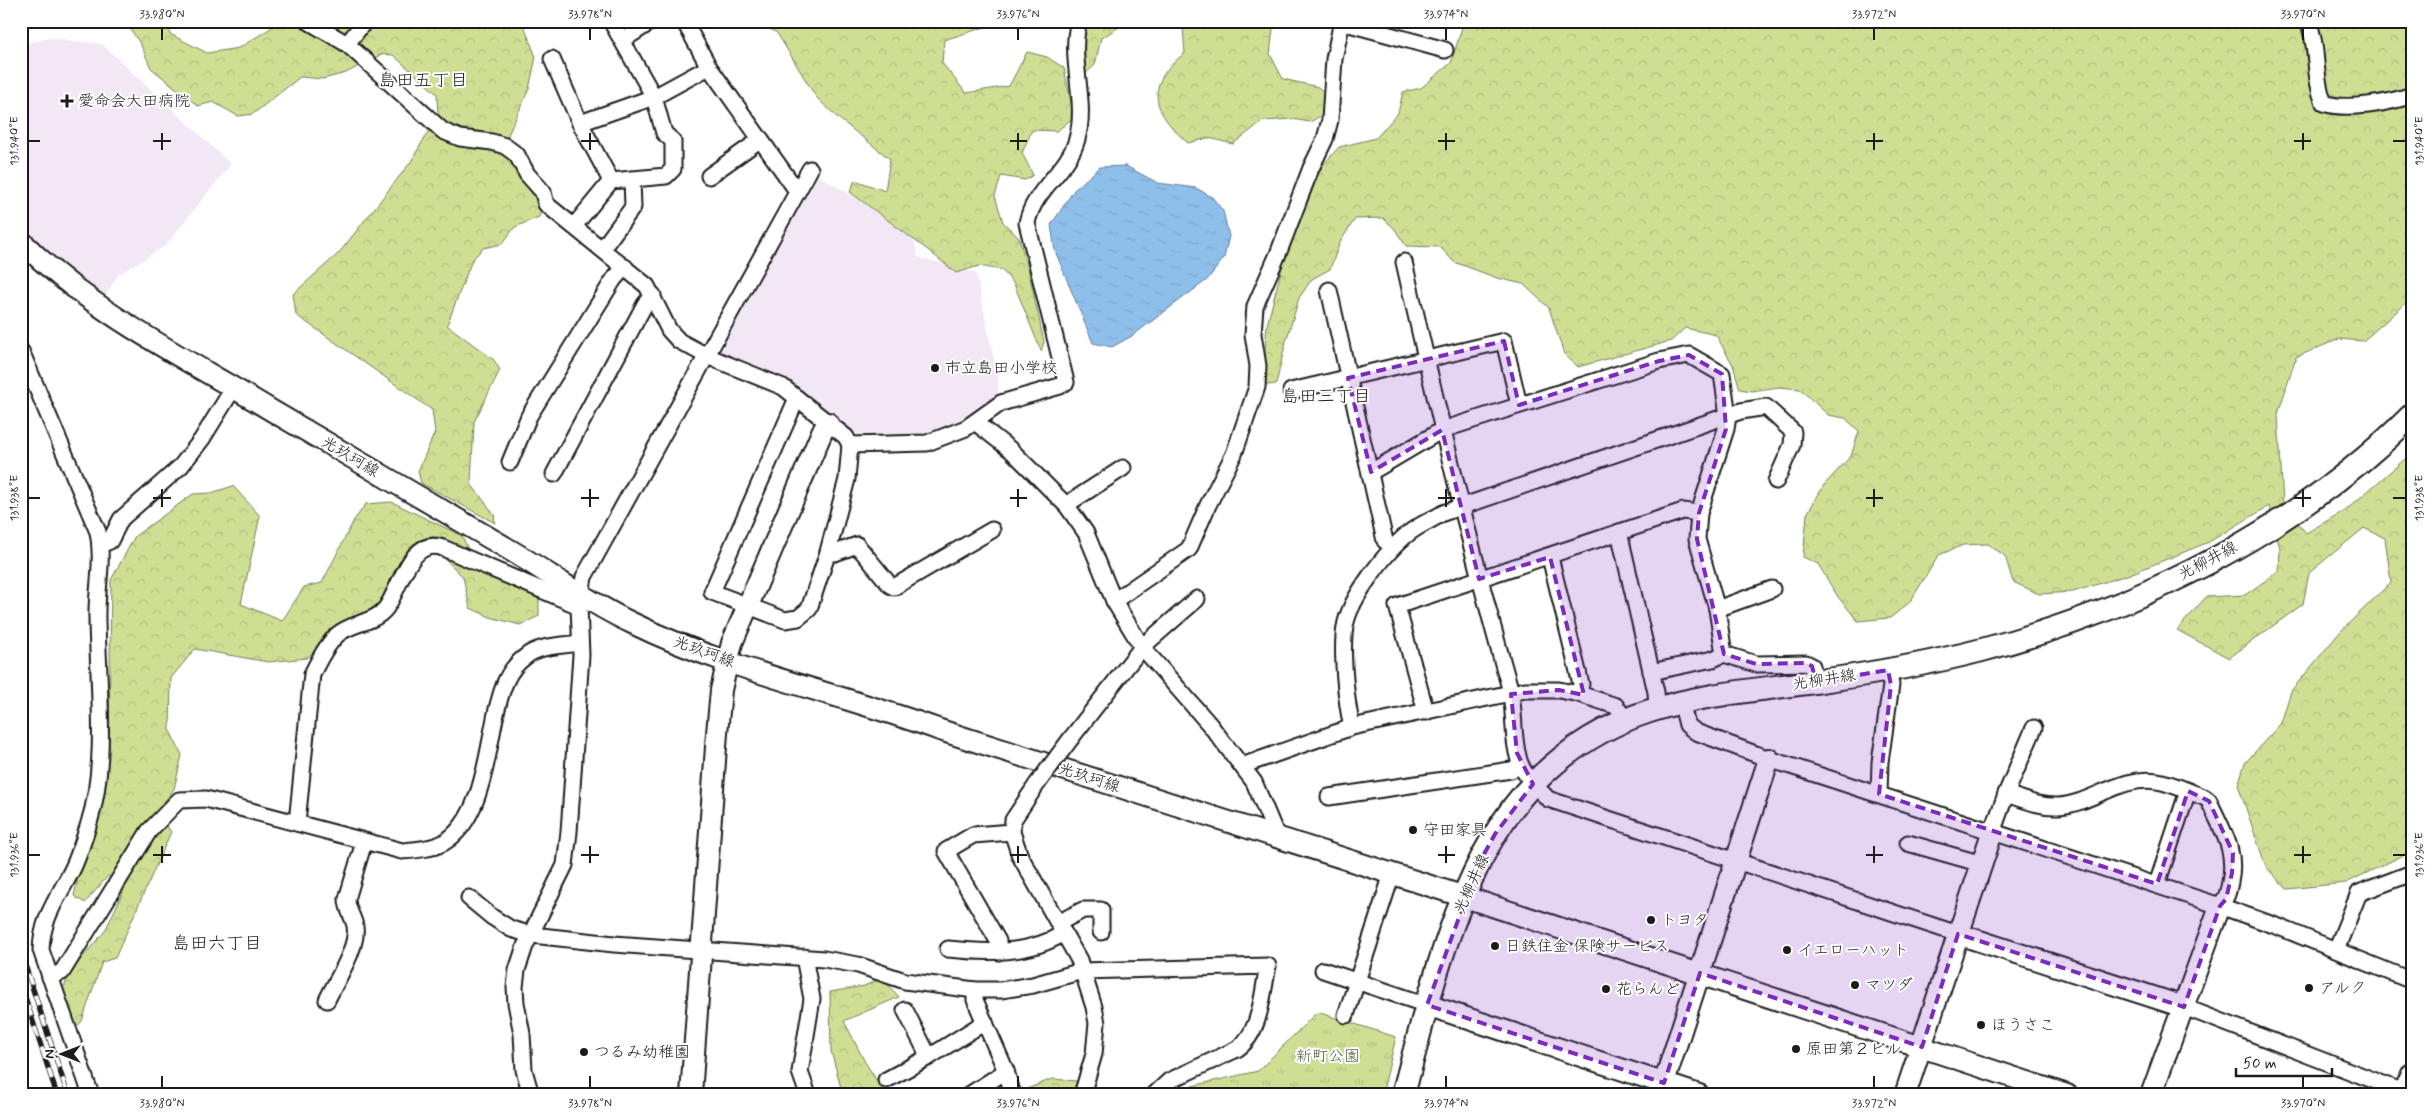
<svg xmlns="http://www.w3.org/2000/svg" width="2433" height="1116" viewBox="0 0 2433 1116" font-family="Mynerve,'Klee One',sans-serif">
  <defs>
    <pattern id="grass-tufts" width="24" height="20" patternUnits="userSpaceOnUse" patternTransform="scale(1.25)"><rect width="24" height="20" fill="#cedf94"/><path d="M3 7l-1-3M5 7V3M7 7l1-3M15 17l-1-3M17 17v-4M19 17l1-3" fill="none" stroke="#b0bf7f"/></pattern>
    <pattern id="forest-crowns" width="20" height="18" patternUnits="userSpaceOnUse" patternTransform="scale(1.25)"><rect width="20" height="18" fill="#cedf94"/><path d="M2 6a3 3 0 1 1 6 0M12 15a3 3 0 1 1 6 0" fill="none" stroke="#b0bf7f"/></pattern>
    <pattern id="water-ripples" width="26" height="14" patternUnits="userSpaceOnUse" patternTransform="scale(1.25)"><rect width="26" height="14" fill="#8ebfea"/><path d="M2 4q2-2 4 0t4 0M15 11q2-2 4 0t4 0" fill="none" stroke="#7aa4c8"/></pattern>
  </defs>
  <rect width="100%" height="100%" fill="#fff"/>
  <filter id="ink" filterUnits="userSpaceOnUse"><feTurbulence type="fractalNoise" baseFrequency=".02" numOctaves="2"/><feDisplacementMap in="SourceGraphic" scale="10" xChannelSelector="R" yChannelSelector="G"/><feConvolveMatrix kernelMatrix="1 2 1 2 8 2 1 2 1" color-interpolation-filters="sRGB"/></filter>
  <g filter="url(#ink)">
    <g fill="#f2e8f5">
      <polygon points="51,38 102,44 231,164 165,246 118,275 105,296 69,269 21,226 21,46 25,43"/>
      <polygon points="815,174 911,228 918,257 976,273 999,383 997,397 972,418 926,437 862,439 824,410 725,358 719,351 719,341"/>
    </g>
    <polygon fill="url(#grass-tufts)" stroke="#757e58" points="1317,1012 1396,1037 1382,1095 1236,1095 1192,1086 1258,1071"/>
    <g fill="url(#forest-crowns)" stroke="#757e58">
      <polygon points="125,21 169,21 170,34 207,53 239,48 282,21 361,21 370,32 380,21 522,21 536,57 529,89 508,135 511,159 542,210 539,217 515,227 502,244 483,248 472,260 447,325 494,360 500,370 474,422 471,484 494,514 495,523 421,483 418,471 435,432 432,410 296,315 293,294 339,253 410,163 438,115 437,94 393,55 382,54 346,73 323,79 300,77 253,114 238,116 213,102 198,106 151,68 141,45"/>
      <polygon points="755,21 1004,21 944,40 942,63 966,93 1009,86 1027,52 1047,57 1064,68 1074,117 1057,131 1032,130 1022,153 1033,175 1025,180 1001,176 995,196 1003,222 1019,238 1029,272 1044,342 1041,351 1014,284 1002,270 979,266 956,273 929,251 850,192 855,180 885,191 890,159 838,118 816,97 777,33"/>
      <polygon points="1085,21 1129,21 1101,38 1095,65 1084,75 1083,37"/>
      <path d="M1172,21H1274L1270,54L1283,79L1318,87L1325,93L1322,115L1310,122L1292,119L1263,121L1233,144L1209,138L1188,143C1152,112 1143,85 1185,53L1183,28Z"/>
      <polygon points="1464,21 2412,21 2412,298 2363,341 2339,339 2296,357 2278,414 2283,504 2306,533 2347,509 2412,453 2412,851 2346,883 2287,889 2266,867 2238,785 2245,763 2281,723 2291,691 2340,632 2391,582 2385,538 2364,528 2309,573 2303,604 2229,658 2177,630 2206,597 2245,595 2279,571 2280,548 2269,506 2209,542 2130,574 2073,592 2039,594 2013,582 2005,556 1988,544 1963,545 1939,555 1910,602 1890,618 1858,621 1838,597 1818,564 1803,557 1807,514 1824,485 1851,456 1859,431 1845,418 1828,415 1800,389 1779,387 1751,391 1740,389 1733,365 1716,335 1685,328 1671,341 1578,367 1564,354 1549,308 1523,284 1497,278 1454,262 1440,247 1406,246 1394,228 1383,218 1355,219 1340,242 1330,269 1312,279 1299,298 1285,345 1276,384 1267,385 1263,371 1267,325 1293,225 1323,165 1339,147 1376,138 1398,113 1403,92 1421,88 1451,63"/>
      <polygon points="233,486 260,516 241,604 282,621 304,587 322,583 354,520 366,504 392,502 462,536 476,567 539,599 539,616 520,625 490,617 470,608 463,577 438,552 419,544 386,597 371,609 344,621 307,658 268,662 195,649 171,678 170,731 182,755 174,789 157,811 171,832 115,958 102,962 82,1021 75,1029 63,988 73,968 105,931 124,890 108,876 85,903 74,896 78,876 99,817 109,746 111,580 135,536 193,494 211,493"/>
      <polygon points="882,978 899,997 844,1021 865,1062 886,1095 843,1095 831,1051 830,992 864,986"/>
      <polygon points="1052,1079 1077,1081 1072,1095 1018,1095 1019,1092"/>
    </g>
    <polygon fill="#cedf94" stroke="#757e58" points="1196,1090 1225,1095 1181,1095"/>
    <polygon fill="url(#water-ripples)" stroke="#607e98" points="1126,166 1158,183 1196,188 1212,197 1223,211 1229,236 1224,258 1207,280 1132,336 1112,347 1093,343 1055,251 1051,225 1074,190 1100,167"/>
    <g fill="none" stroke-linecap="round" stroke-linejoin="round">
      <defs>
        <g id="street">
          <path d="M308,21L347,44L443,131L460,138L492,142L505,146L517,155L527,174L543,192L546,204L647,286L669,330L679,341L707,356L783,387L846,437L850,445L927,443L966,428L1001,403L1060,386L1066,382L1027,223C1034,188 1068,172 1077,139C1088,100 1068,60 1079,21"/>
          <polyline points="684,21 709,67 797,191"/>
          <path d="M2308,21C2319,48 2313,77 2324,103C2346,111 2390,103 2412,95"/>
          <polyline points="1342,22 1445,50"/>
          <polyline points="623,40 652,21"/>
          <polyline points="347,44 365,21"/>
          <polyline points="552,59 580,123 611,181 574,226"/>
          <polyline points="580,123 654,97 709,67"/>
          <polyline points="709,176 761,139"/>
          <polyline points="611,181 666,176 673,169 673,141 664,133 654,97 611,21"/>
          <polyline points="602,249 633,207 632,179"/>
          <path d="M1404,262C1436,404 1469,545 1509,685C1516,710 1511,738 1520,763C1525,777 1538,788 1548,799L1958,934"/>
          <polyline points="1329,290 1385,541"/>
          <path d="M21,351L98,532C104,561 96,591 97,619C98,683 108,763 89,823C84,839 79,856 72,870C58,898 42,917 41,950L91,1095"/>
          <polyline points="1291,391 1504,341 1519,405"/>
          <polyline points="797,398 712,592 785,620 798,618 809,609 828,552 847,479 850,445"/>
          <polyline points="975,422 1012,451 1067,506 1086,533 1114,601 1142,647 1210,725 1254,782 1278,839"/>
          <polyline points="510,462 529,416 614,279 625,267"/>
          <polyline points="1371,472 1442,430 1659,361 1689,355 1722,374 1728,416 1726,429 1699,513 1697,539 1717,609 1724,654"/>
          <polyline points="554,474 645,304 653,295"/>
          <polyline points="1067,506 1072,501 1123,468"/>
          <polyline points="1619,532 1656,692 1657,707"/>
          <polyline points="100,545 110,541 121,519 181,466 202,439 234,387"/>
          <polyline points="828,552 835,553 857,545 890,585 894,587 992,530"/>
          <polyline points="1550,557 1581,684 1579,694"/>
          <polyline points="1114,601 1189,549 1208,505 1234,454 1257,387 1258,366 1253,334 1255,306 1278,254 1311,168 1325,139 1330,120 1334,59 1342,21"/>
          <polyline points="1717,609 1772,589"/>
          <polyline points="1651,672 1713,659 1724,654 1756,664 1806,663 1812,666 1816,682"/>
          <polyline points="1681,701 1687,725 1696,732 1769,759 2220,906 2279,927 2412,981"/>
          <polyline points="1426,712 1397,606 1683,511 1699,513"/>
          <path d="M1352,727C1346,702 1341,651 1345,627C1349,599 1387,550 1409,533C1419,525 1432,520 1443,513L1741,411L1766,407L1793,432L1792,445L1776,481"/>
          <polyline points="1072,737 1142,647 1197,599"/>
          <polyline points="1244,768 1250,763 1352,727 1525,690 1559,690 1579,694 1616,706 1626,720"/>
          <polyline points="1037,784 1013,820 1012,832 1020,856 1079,960 1094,1007 1097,1023 1094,1054 1082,1095"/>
          <polyline points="1879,794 1880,762 1891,685 1888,670"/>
          <path d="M2006,794C2022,799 2040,807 2058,806C2092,804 2121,775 2157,781C2172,783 2189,792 2204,797L2209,801C2222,830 2237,850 2230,882C2228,892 2227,898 2220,906"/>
          <polyline points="1329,797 1511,770 1521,766"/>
          <path d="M297,823L312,674C319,660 326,646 337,635C351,622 374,624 386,608C401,587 410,536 443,548L579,606"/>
          <polyline points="1993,830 2006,794 2034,728"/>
          <polyline points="1908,843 1982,864"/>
          <polyline points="2157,884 2188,791"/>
          <path d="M469,898L492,917L511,929L532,935L614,944L824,959L858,965L905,981L975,990H1001L1033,985L1082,971L1268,966C1262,994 1261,1033 1237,1049L1169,1081L1154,1095"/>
          <polyline points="1058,923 1083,910 1101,910 1101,932"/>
          <path d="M948,949C987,953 1029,955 1064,933"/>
          <polyline points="2336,950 2359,893 2412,873"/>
          <polyline points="999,952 998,941 946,851 973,835 1012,832"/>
          <polyline points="804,957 812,999 800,1072 808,1095"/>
          <polyline points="1323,970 1427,1005"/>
          <path d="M50,977L62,972L149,831L179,800L206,799L402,851C415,850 431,849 443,843C483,820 487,751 497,709C502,689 507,670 525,657C539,645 561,646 579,643"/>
          <polyline points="975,990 975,1000 1006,1071 1013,1095"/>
          <path d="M327,1000C336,981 359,946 355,926C353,916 347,910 347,899L364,842"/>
          <polyline points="2184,1007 2404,1092"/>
          <polyline points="905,1010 929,1057"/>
          <polyline points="1346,1015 1392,874"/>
          <polyline points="886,1080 929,1057 985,1022"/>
          <polyline points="531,1095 524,1070 522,1034 516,1003 515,987 517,970 525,946 565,865 569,832 581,655 579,606 584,577 810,169"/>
          <polyline points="969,1095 1006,1071"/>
        </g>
        <g id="secondary">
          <path d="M21,241C91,312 185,358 269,409C349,456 430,503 510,550C551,574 589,603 632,623C730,671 839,693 940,730L1465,897L2067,1095"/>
          <polyline points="1958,934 2184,1007"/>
          <polyline points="1427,1005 1699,1095"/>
          <polyline points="1664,1083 1769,759"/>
          <polyline points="691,1095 717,733 721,690 732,643 822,432 828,423"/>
          <polyline points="1905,1095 1993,830"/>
          <polyline points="2151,1095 2220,906"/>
          <polyline points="2403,1095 2412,1074"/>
        </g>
        <path id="primary" d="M1403,1095C1430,994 1460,858 1535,782C1617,699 1706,697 1814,682C1870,674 1928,664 1982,650C2141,608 2295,531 2412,415"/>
      </defs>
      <use href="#street" stroke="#1c1c1c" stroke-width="19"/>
      <use href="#secondary" stroke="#1c1c1c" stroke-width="24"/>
      <use href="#primary" stroke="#1c1c1c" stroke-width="26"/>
      <use href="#street" stroke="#fff" stroke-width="15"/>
      <use href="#secondary" stroke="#fff" stroke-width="20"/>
      <use href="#primary" stroke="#fff" stroke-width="22"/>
      <defs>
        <g id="rail">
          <polyline points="21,953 68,1095"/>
          <polyline points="21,985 57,1095"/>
        </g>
      </defs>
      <use href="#rail" stroke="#1c1c1c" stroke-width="5.5"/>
      <use href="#rail" stroke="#fff" stroke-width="4" stroke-dasharray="11" stroke-linecap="butt"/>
      <defs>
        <polyline id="street-bridge" points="1037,784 1072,737"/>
      </defs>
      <use href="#street-bridge" stroke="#1c1c1c" stroke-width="19" stroke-linecap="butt"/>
      <use href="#street-bridge" stroke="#fff" stroke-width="15"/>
    </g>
  </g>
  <path fill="#7b2cbf" fill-opacity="0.2" stroke="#7b2cbf" stroke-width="4" stroke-dasharray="10 6" stroke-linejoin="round" d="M1504,341L1519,405L1659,361L1689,355L1722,374L1726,429L1699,513L1697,539L1724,654L1756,664L1806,663L1812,666L1816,682L1888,670L1891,685L1879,794L2157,884L2188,791L2209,801L2233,853L2232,873L2226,899L2220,906L2184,1007L1958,934L1922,1047L1700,973L1664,1083L1427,1005L1479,863L1495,834L1533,784L1517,753L1511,694L1559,690L1584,695L1550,557L1479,579L1442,430L1371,472L1348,378Z"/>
  <path fill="none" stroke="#1c1c1c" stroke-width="2" d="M162,28V40M590,28V40M1018,28V40M1446,28V40M1874,28V40M2303,28V40M162,133V150M590,133V150M1018,133V150M1446,133V150M1874,133V150M2303,133V150M28,141H40M153,141H171M581,141H599M1010,141H1027M1438,141H1455M1866,141H1883M2294,141H2311M2393,141H2406M162,489V507M590,489V507M1018,489V507M1446,489V507M1874,489V507M2303,489V507M28,498H40M153,498H171M581,498H599M1010,498H1027M1438,498H1455M1866,498H1883M2294,498H2311M2393,498H2406M162,846V863M590,846V863M1018,846V863M1446,846V863M1874,846V863M2303,846V863M28,855H40M153,855H171M581,855H599M1010,855H1027M1438,855H1455M1866,855H1883M2294,855H2311M2393,855H2406M162,1076V1088M590,1076V1088M1018,1076V1088M1446,1076V1088M1874,1076V1088M2303,1076V1088"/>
  <g fill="#1c1c1c" stroke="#fff" stroke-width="2">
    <path d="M64.5 93.5h5v5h5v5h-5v5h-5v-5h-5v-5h5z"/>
    <circle cx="935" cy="368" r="5"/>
    <circle cx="1413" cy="830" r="5"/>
    <circle cx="1651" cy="920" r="5"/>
    <circle cx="1495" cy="946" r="5"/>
    <circle cx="1787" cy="950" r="5"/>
    <circle cx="1855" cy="985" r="5"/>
    <circle cx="2309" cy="988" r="5"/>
    <circle cx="1606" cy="989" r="5"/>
    <circle cx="1981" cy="1025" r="5"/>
    <circle cx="1796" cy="1049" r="5"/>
    <circle cx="584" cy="1052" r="5"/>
  </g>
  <g text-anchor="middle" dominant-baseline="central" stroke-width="4" stroke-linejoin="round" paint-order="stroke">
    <g font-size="16" fill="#1c1c1c" stroke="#fff" text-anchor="start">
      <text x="78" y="101">愛命会大田病院</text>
      <text x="945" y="368">市立島田小学校</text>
      <text x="1423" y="830">守田家具</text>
      <text x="1661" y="920">トヨタ</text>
      <text x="1505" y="946">日鉄住金 保険サービス</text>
      <text x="1797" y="950">イエローハット</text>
      <text x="1865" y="985">マツダ</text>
      <text x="2319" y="988">アルク</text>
      <text x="1616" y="989">花らんど</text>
      <text x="1991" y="1025">ほうさこ</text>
      <text x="1806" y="1049">原田第２ビル</text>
      <text x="594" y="1052">つるみ幼稚園</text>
    </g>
    <g font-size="16" fill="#1c1c1c" stroke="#fff">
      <text transform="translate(350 457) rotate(31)">光玖珂線</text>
      <text transform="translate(2208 561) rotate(-28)">光柳井線</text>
      <text transform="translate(704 652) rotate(20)">光玖珂線</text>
      <text transform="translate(1824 680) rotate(-9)">光柳井線</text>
      <text transform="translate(1089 778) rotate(18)">光玖珂線</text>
      <text transform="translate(1472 884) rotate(-66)">光柳井線</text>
    </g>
    <g font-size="16" fill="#5a6046" stroke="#fff">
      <text x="1328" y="1056">新町公園</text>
    </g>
    <g font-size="18" fill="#1c1c1c" stroke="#fff">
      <text x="423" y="81">島田五丁目</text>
      <text x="1326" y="397">島田三丁目</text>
      <text x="217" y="944">島田六丁目</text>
    </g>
  </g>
  <rect width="2433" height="1116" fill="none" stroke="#fff" stroke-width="55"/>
  <g transform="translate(62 1054) rotate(270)" stroke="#ffffff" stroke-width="4" paint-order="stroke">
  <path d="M0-4L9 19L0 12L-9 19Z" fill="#1c1c1c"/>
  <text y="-8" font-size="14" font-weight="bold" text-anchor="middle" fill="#1c1c1c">N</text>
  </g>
  <path d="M2236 1068v8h96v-8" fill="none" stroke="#1c1c1c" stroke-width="2.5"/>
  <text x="2243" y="1068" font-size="15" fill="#1c1c1c" stroke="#ffffff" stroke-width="4" paint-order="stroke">50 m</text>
  <rect x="28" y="28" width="2378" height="1060" fill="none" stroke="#1c1c1c" stroke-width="2"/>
  <g font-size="12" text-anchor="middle" fill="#1c1c1c">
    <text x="162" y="18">33.980°N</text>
    <text x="590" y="18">33.978°N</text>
    <text x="1018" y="18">33.976°N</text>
    <text x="1446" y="18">33.974°N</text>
    <text x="1874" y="18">33.972°N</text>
    <text x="2303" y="18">33.970°N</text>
    <text transform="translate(2419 141) rotate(-90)" y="4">131.940°E</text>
    <text transform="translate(14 141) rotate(-90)" y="4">131.940°E</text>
    <text transform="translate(2419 498) rotate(-90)" y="4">131.938°E</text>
    <text transform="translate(14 498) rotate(-90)" y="4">131.938°E</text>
    <text transform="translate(2419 855) rotate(-90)" y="4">131.936°E</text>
    <text transform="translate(14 855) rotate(-90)" y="4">131.936°E</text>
    <text x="162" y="1107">33.980°N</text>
    <text x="590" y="1107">33.978°N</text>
    <text x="1018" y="1107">33.976°N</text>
    <text x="1446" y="1107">33.974°N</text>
    <text x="1874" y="1107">33.972°N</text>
    <text x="2303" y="1107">33.970°N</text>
  </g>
</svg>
